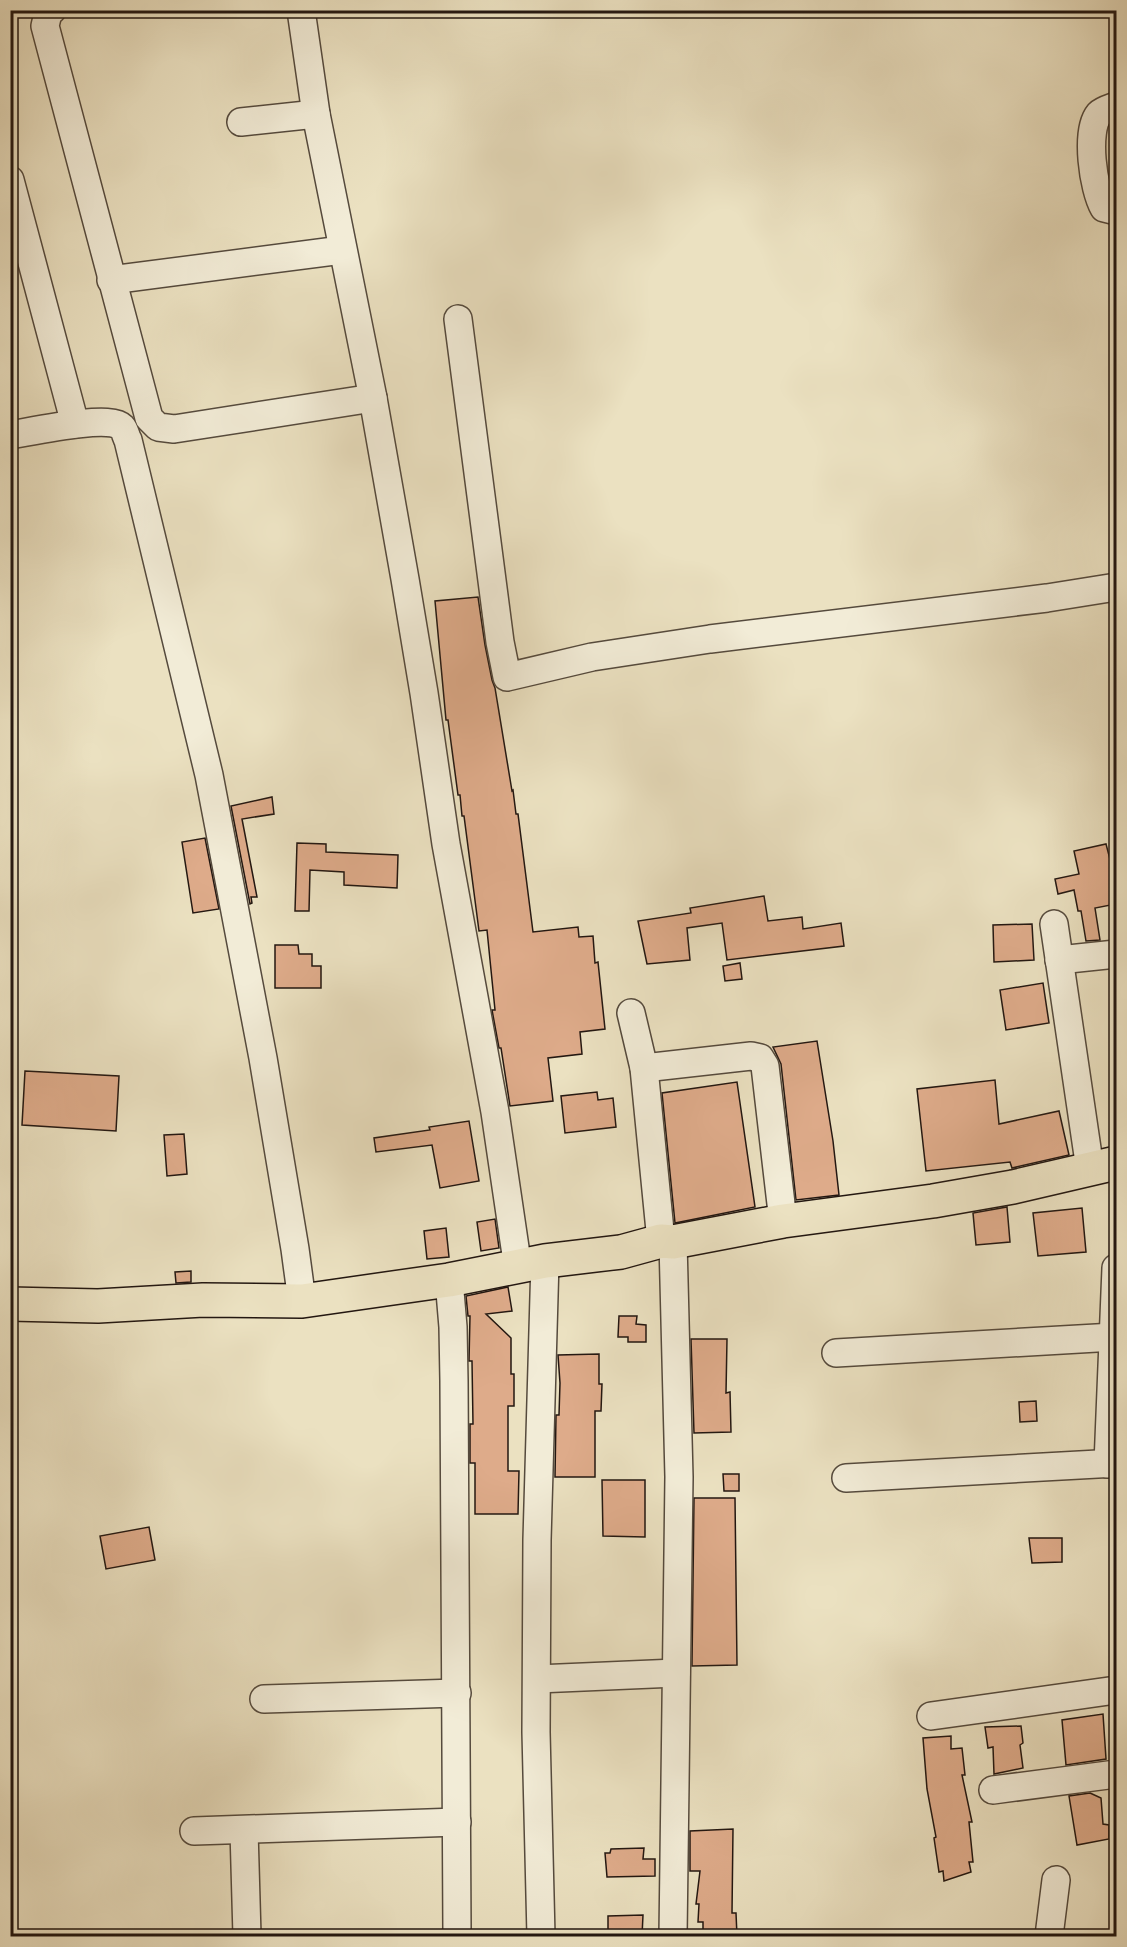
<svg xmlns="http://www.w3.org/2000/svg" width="1127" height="1947" viewBox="0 0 1127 1947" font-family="Cardo,serif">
  <rect width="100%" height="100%" fill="#ebe1c1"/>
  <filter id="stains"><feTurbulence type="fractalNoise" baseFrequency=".00333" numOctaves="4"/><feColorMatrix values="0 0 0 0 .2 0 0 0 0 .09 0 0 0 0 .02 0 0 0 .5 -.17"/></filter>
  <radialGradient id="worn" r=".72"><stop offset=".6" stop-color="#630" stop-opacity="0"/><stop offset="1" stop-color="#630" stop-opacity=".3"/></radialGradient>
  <g fill="#deab8a" stroke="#231711" stroke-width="1.5">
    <polygon points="478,597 485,645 492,680 495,688 512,791 513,790 516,814 518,814 533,932 578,927 579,937 593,936 595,963 598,962 605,1029 580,1032 582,1054 548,1058 553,1101 510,1106 501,1048 499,1048 492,1010 495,1010 487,930 479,931 464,816 462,816 460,795 458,795 448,720 446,720 435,601"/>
    <polygon points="272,797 274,814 242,819 257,897 251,897 252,903 250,904 231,806"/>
    <polygon points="205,838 219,909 193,913 182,842"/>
    <polygon points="297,843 326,844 326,852 398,855 397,888 344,885 344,872 310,870 309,911 295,911"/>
    <polygon points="1106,844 1112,867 1116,867 1116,904 1095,908 1100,940 1086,941 1081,911 1078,911 1074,890 1058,894 1055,879 1079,874 1074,851"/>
    <polygon points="764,896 768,921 802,917 803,929 841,923 844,946 727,960 722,923 687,928 690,960 647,964 638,921 691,913 690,908"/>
    <polygon points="1032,924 1034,960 994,962 993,925"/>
    <polygon points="275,945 298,945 299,954 312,954 312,966 321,966 321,988 275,988"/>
    <polygon points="740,963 742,979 725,981 723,966"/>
    <polygon points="1043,983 1049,1023 1006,1030 1000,990"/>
    <polygon points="817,1041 833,1141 839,1195 796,1200 781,1064 773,1047"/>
    <polygon points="25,1071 119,1076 116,1131 22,1125"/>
    <polygon points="995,1080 999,1124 1059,1111 1069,1155 1012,1168 1010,1162 926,1171 917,1089"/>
    <polygon points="737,1082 755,1207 675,1223 662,1093"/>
    <polygon points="597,1092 598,1100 613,1098 616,1127 565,1133 561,1096"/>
    <polygon points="469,1121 479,1181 440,1188 432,1145 376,1152 374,1138 430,1130 429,1127"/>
    <polygon points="184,1134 187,1174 167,1176 164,1135"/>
    <polygon points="1007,1207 1010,1242 976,1245 973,1213"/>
    <polygon points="1082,1208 1086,1252 1038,1256 1033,1213"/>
    <polygon points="495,1219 499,1248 481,1251 477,1222"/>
    <polygon points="446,1228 449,1257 427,1259 424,1231"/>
    <polygon points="191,1271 191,1282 176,1283 175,1272"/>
    <polygon points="508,1287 512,1311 486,1314 511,1338 511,1374 514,1374 514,1406 508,1406 508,1471 519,1471 518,1514 475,1514 475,1463 470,1463 470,1424 473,1424 472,1361 469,1361 470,1316 468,1316 466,1296"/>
    <polygon points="619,1316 637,1316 636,1324 646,1325 646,1342 628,1342 628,1337 618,1337"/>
    <polygon points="691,1339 727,1339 726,1393 730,1392 731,1432 694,1433"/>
    <polygon points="599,1354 599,1384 602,1384 601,1411 595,1411 595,1477 555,1477 556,1415 559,1415 560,1383 558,1355"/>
    <polygon points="1036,1401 1037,1421 1020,1422 1019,1402"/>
    <polygon points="723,1474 739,1474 739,1491 724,1491"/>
    <polygon points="602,1480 645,1480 645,1537 603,1536"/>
    <polygon points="694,1498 735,1498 737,1665 692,1666"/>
    <polygon points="149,1527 155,1560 106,1569 100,1536"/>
    <polygon points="1029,1538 1062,1538 1062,1562 1032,1563"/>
    <polygon points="1103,1714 1106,1759 1066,1765 1062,1720"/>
    <polygon points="1021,1726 1023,1743 1020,1745 1023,1768 994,1774 993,1747 988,1748 985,1727"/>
    <polygon points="951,1736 951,1749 962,1748 965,1775 962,1775 972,1822 969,1822 973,1862 969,1862 971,1872 944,1881 943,1871 939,1872 934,1838 936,1837 927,1789 923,1738"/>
    <polygon points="1090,1793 1101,1798 1103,1824 1109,1825 1109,1839 1077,1845 1069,1796"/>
    <polygon points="733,1829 732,1913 736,1913 737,1936 703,1936 703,1922 698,1922 699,1904 696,1904 700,1871 690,1871 690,1831"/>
    <polygon points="644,1848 643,1859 655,1859 655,1876 607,1877 605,1853 610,1853 611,1849"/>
    <polygon points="643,1915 642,1936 608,1936 608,1916"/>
  </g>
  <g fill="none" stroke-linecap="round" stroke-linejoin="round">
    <defs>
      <g id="minor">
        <polyline points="52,10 48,13 45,26 149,418 158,427 174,429 373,398"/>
        <polyline points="301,10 316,114 373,398 405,579 424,693 446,844 495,1112 518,1268"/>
        <path d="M1116,106C1111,108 1103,110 1099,114C1085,131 1093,189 1104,208L1116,211"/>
        <polyline points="241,122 316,114"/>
        <polyline points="10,180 75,424"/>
        <polyline points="111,280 342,250"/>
        <polyline points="458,319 500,642 507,677 592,657 710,639 1047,598 1116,587"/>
        <path d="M10,435C30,432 110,414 122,427C125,430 126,437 128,440L209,775L263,1058L295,1249L302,1301"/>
        <polyline points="1054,924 1090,1169"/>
        <polyline points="1059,960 1116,954"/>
        <polyline points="631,1013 644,1068 661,1241"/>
        <polyline points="644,1068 751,1056 760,1058 765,1066 783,1221"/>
        <polyline points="673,1242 679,1477 673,1936"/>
        <polyline points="449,1280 453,1327 454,1381 457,1932 455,1936"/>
        <polyline points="836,1353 1114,1337"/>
        <polyline points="1108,1464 1116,1268"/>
        <polyline points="846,1478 1116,1463"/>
        <polyline points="537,1679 676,1673"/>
        <polyline points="264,1699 457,1693"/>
        <polyline points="931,1716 1116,1690"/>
        <polyline points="993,1790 1116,1774"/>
        <polyline points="244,1830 247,1936"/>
        <polyline points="194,1831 457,1822"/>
        <polyline points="541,1936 536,1732 537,1540 545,1261"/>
        <polyline points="1049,1936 1056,1880"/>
      </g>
      <polyline id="major" points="10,1304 98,1306 203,1300 302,1301 449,1280 545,1261 621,1252 661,1241 673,1242 783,1221 933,1201 1013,1187 1116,1163"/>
    </defs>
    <use href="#minor" stroke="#554a3d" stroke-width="30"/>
    <use href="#major" stroke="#231711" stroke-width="36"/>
    <use href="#minor" stroke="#f2ecd7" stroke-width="27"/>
    <use href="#major" stroke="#ebe1c1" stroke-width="33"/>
  </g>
  <rect width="1127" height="1947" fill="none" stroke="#ebe1c1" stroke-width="36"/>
  <rect x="12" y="12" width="1103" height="1923" fill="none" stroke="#231711" stroke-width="3"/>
  <rect x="18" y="18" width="1091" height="1911" fill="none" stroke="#231711" stroke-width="1.5"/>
  <rect width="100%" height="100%" filter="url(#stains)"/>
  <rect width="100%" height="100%" fill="url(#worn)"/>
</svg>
